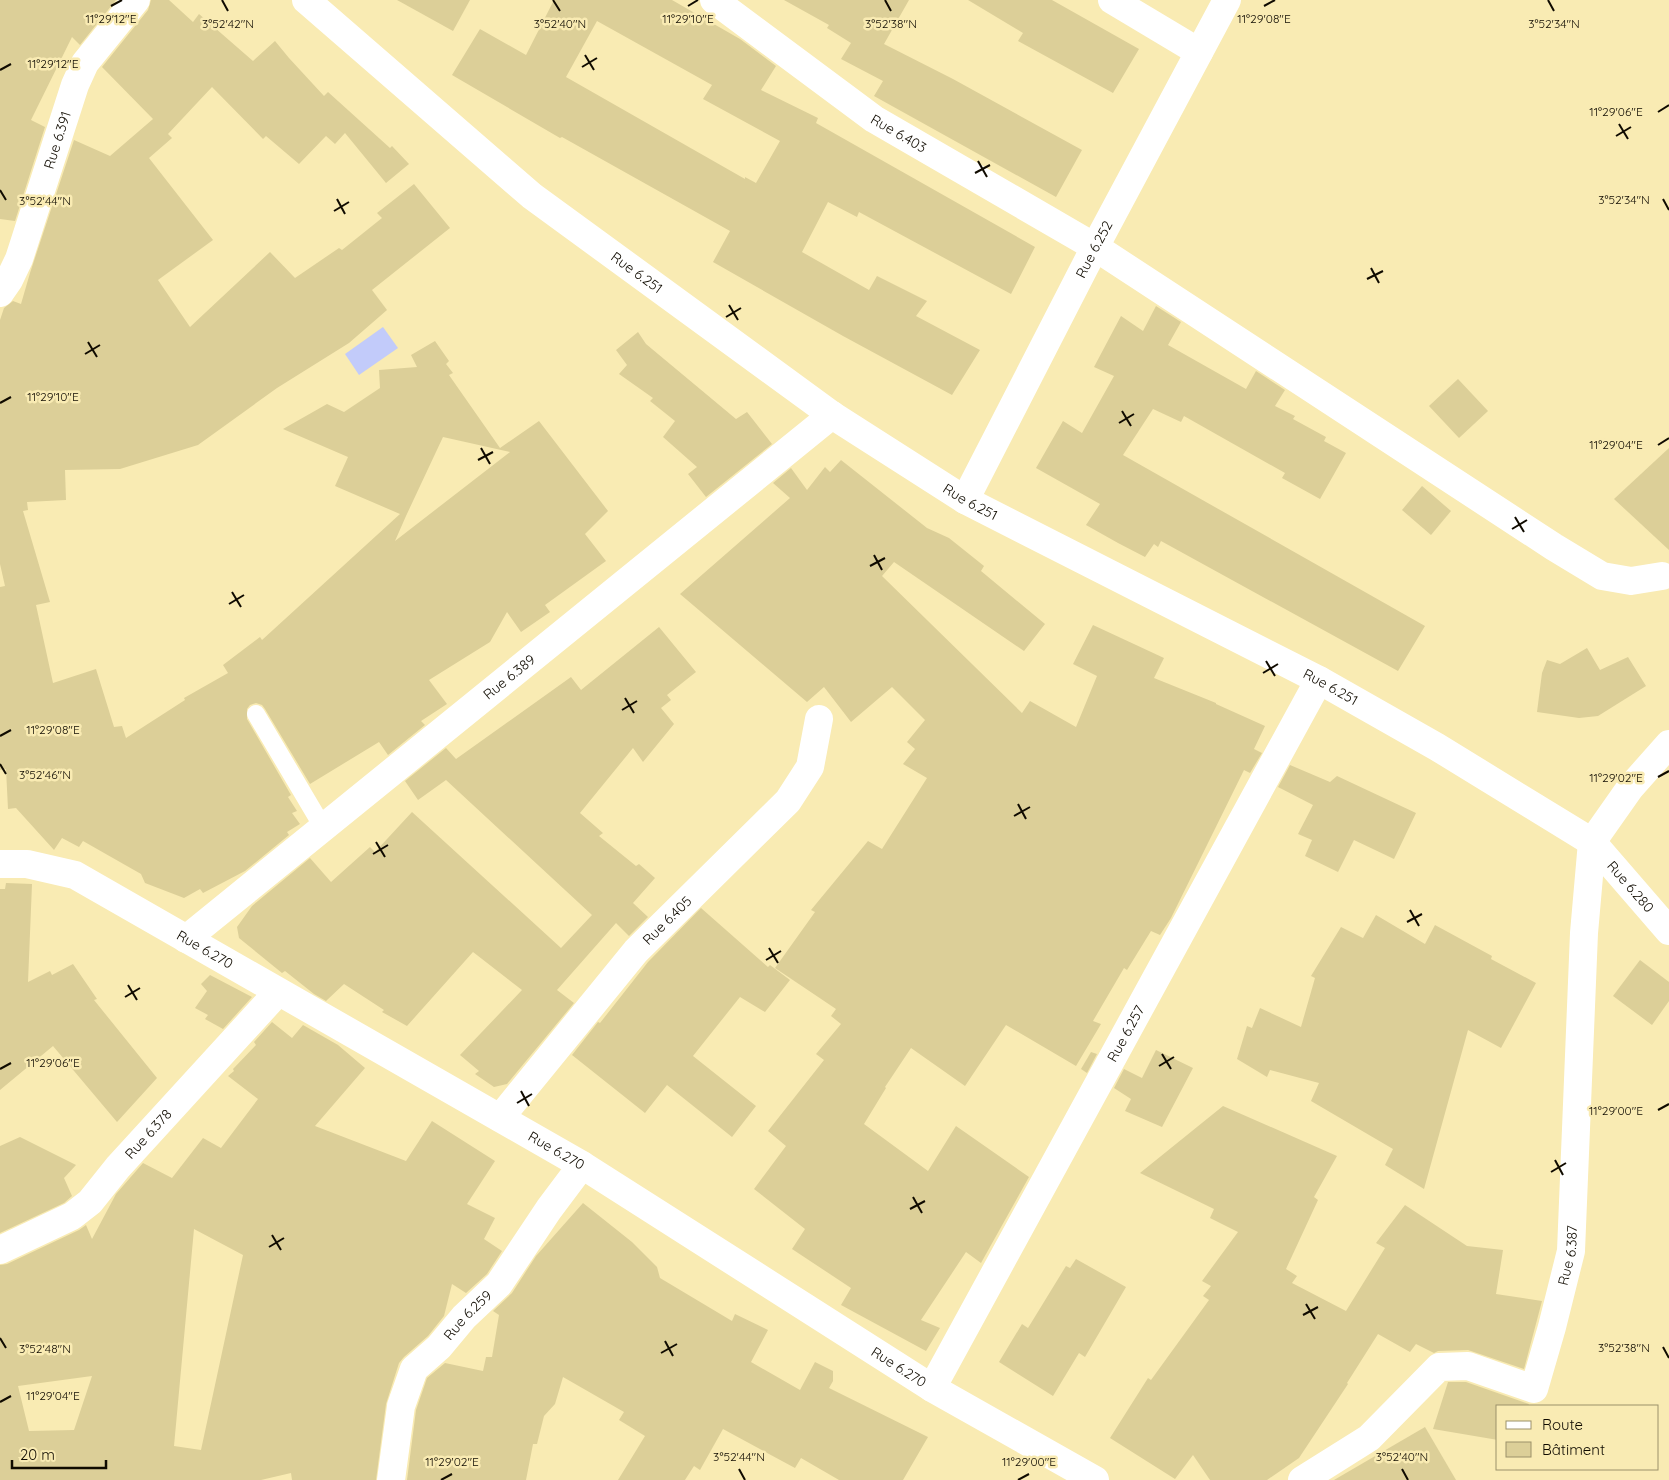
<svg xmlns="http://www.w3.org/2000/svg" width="1669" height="1480" viewBox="0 0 1669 1480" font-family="Quicksand,sans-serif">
  <rect width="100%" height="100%" fill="#f9ebb3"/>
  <polygon fill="#c2cbfa" points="383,327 398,348 359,375 345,354"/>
  <g fill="#dccf98" fill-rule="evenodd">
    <polygon points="0,0 116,0 80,45 72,37 31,120 45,127 15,221 0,219"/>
    <path d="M151,0H169L193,22L199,14L253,61L275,41L289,58L324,96L328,92L390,148L392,146L409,164L386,183L345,133L335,144L326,136L299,164L266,136L263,139L212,87L168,134L172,138L149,158L213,240L158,280L190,327L270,252L295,278L339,248L342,250L382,218L377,213L414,184L450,228L372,290L387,310L349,343L277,388L198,445L120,469L65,470L66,500L27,502L28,510L23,511L50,602L36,605L53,683L96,669L114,727L122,726L126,738L185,700L184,698L228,673L223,665L260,637L262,640L400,514L335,486L348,457L283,429L327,404L344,412L380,388L379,370L417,367L411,355L435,341L449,361L446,364L453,373L449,375L500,448L539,421L608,511L585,534L606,561L545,605L550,612L521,632L507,612L490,642L429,680L447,704L421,721L425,725L388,755L379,742L310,784L265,709L262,705L256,703L250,705L247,709V719L291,795L288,797L297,811L292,813L300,824L287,832L289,835L245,871L203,893L200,889L184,898L145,883L141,874L83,841L79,847L62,838L54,850L16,808L8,809L6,769L0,770V587L5,586L0,564V320L4,308L13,301L21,304L30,273L74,140L110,156L153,119L102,67L148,10ZM443,437L510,452L395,541L406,516Z"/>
    <polygon points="397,0 470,0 453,31"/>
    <path d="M554,0H672L740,39L776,66L761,90L818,118L816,123L1035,247L1011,294L859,212L857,217L828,202L802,252L869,290L877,276L927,301L916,316L980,350L952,395L843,336L713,262L730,231L562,137L560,138L452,75L480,29L526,55ZM597,21L712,85L703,99L780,141L756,183L745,177V179L566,77Z"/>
    <polygon points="784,0 909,0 884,44 953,79 1082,150 1056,197 874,96 883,81 841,59 851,43 827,28 829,25"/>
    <polygon points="968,0 1052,0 1139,49 1113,93 1018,41 1023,33"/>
    <polygon points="1156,306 1181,322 1168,345 1246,389 1256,371 1285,390 1275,406 1295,416 1293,419 1326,437 1324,441 1346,453 1320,499 1282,478 1285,473 1184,416 1181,422 1153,409 1123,455 1425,626 1398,671 1161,541 1158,547 1154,544 1145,557 1118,543 1086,525 1100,504 1036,468 1063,421 1082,433 1114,376 1094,367 1121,316 1143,331"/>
    <polygon points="638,332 646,344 736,419 747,412 772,444 706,497 688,474 697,467 663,437 675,421 650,401 653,398 619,374 627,365 616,350"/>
    <polygon points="1458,379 1488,411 1459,438 1429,406"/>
    <polygon points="1669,448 1669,550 1614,499"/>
    <polygon points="841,460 927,528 949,538 984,566 981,571 1045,624 1024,651 894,562 882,576 1022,713 1030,701 1076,727 1097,676 1073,664 1093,625 1164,658 1154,678 1216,703 1216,704 1265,726 1254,749 1262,753 1250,773 1244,770 1171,918 1160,935 1151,931 1127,970 1124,968 1093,1021 1101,1024 1076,1066 1006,1025 965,1086 911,1048 885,1087 886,1088 864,1124 928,1171 956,1126 1029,1177 981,1263 966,1252 921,1320 940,1328 926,1351 841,1305 851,1288 792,1249 805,1229 754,1189 786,1146 768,1131 824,1060 816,1054 841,1024 831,1016 836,1009 775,968 815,912 811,910 868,841 882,849 927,778 903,764 915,749 907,742 925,720 892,687 851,722 824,687 807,702 680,594 790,498 773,483 791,468 807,490 825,467 830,472"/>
    <polygon points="1422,486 1451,511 1431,535 1402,510"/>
    <polygon points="659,627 696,672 667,695 671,700 661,708 674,724 643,762 633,748 580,813 603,833 599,836 636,866 639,864 655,878 633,903 648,917 629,936 616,923 557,990 574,1003 507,1084 494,1087 475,1074 479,1071 460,1055 522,990 473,952 407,1026 382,1012 384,1010 344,984 326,1001 314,994 285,971 282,973 239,938 237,927 252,906 310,858 331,882 370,847 375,852 412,812 561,948 592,915 446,780 418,800 405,781 446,748 456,759 571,677 581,690"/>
    <polygon points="1587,648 1600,670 1628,657 1646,686 1598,716 1579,718 1537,712 1542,673 1547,660 1560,664"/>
    <polygon points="1290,765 1330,782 1337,776 1416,813 1394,859 1354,840 1338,872 1305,856 1312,840 1298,834 1313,805 1278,787"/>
    <polygon points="6,883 32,884 28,982 50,971 52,975 73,964 97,999 94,1000 157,1078 117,1122 53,1046 0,1090 0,889 5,889"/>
    <polygon points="701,908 768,967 770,965 790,980 765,1012 740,997 693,1056 756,1106 732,1137 667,1085 645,1113 572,1055 598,1022 600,1023 648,962"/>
    <polygon points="1376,915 1425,944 1435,925 1492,956 1491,959 1536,983 1501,1048 1468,1030 1424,1189 1385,1165 1393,1149 1311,1101 1319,1083 1270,1070 1267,1077 1237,1059 1247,1026 1252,1028 1260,1008 1301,1027 1315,978 1311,976 1341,927 1363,938"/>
    <polygon points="1640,960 1669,982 1669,1001 1652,1025 1613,996"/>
    <polygon points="210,975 252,997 223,1029 205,1019 208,1015 195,1008 207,991 201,984"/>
    <path d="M272,1022L292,1038L303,1025L338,1045L365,1068L315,1126L406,1161L432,1121L495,1161L467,1204L495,1218L484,1239L502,1251L487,1274L466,1293L452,1284L444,1316L428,1336L404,1357L399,1363L386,1404L376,1480H292L291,1473L261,1480H0V1265L7,1264L79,1230L86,1225L92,1239L116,1194L143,1163L172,1178L203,1138L221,1148L258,1099L228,1076L234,1071L233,1069L256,1045L254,1042ZM194,1229L243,1255L201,1450L174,1446ZM92,1376L74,1430L29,1431L18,1386Z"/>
    <polygon points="1156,1050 1193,1068 1162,1127 1125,1111 1131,1099 1114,1088 1124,1069 1142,1078"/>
    <polygon points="1091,1052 1097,1054 1087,1073 1081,1069"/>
    <polygon points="1223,1106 1337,1156 1314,1197 1318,1200 1286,1269 1297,1276 1292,1283 1346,1311 1385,1248 1376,1243 1405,1205 1467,1246 1503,1250 1496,1294 1542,1301 1524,1369 1468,1350 1438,1351 1434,1353 1416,1344 1410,1352 1378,1334 1347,1383 1348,1384 1299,1458 1267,1480 1210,1480 1193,1455 1175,1479 1110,1438 1148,1378 1151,1380 1209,1300 1203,1296 1211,1286 1202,1281 1238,1232 1210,1218 1214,1209 1140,1173"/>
    <polygon points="20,1137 76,1165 64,1178 72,1196 64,1203 0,1233 0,1146"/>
    <polygon points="583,1203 632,1242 657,1267 660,1278 732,1321 735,1314 768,1330 751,1362 800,1390 815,1362 833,1371 833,1381 829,1388 928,1437 903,1480 839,1480 801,1458 795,1468 723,1429 700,1470 694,1466 685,1480 618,1480 645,1436 619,1420 624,1412 563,1377 555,1404 544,1416 537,1444 533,1444 526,1480 407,1480 416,1410 427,1378 445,1363 483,1371 486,1357 492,1357 499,1315 493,1311 512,1293 536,1256"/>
    <polygon points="1076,1259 1126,1287 1085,1357 1079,1353 1053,1396 999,1362 1022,1324 1028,1328 1066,1266 1070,1268"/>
    <polygon points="1448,1382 1466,1382 1529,1404 1528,1406 1498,1406 1498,1440 1433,1429"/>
    <polygon points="1425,1427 1456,1480 1334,1480"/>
  </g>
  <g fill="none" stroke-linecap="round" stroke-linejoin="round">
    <polyline stroke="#fff" stroke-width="18" points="256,714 324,829"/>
    <g stroke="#fff" stroke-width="28">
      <path id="s1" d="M714,0L874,119L1095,247L1554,547L1602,576L1631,581L1662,576"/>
      <polyline points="1112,0 1199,52"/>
      <path id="s2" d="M0,293L9,280L19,259L75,85L85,63L136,0"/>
      <path id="s3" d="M965,500L1095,247L1227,0"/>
      <path id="s4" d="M1592,842L1669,931"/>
      <path id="s5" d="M0,864H27L75,875L582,1165L932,1388L1095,1480"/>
      <path id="s6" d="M186,939L832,415"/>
      <path id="s7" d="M500,1118L636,951L788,801L810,767L819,719"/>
      <path id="s8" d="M0,1250L72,1216L90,1202L118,1167L278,992"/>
      <path id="s9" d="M932,1388L1319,680"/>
      <path id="s10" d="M391,1480L401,1406L414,1369L439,1347L464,1317L499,1284L549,1209L582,1165"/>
      <path id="s11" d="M1302,1480L1369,1438L1439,1367L1468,1366L1534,1389L1552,1327L1571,1251L1584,933L1592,842"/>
    </g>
    <path stroke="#fff" stroke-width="28" id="s12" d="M306,0L532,196L832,415L965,500L1319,680L1437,747L1592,842L1630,788L1669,744"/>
  </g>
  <path fill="none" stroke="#100b00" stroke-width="2" d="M222,0L228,11M553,0L560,11M885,0L891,11M1548,0L1554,11M111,6L122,0M688,6L698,0M1264,6L1275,0M585,55L594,70M582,67L597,58M0,70L11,64M1658,112L1669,105M1619,124L1628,139M1616,136L1631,127M978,161L987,177M975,173L990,165M0,190L6,200M337,199L345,214M1663,199L1669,210M334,211L349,202M1371,268L1379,283M1367,279L1383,271M729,305L738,320M726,317L741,308M88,342L97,357M85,354L100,345M0,403L11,397M1122,411L1131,426M1119,423L1134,414M1658,445L1669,438M481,448L490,464M478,460L493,452M1515,517L1524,532M1512,529L1527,520M874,555L882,570M870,566L885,558M232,592L241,607M229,604L244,595M1266,661L1275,676M1263,673L1278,664M625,698L634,713M622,710L637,701M0,736L11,730M0,764L6,774M1658,777L1669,771M1018,804L1026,819M1014,816L1030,807M376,842L385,857M373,854L388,845M1410,910L1419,926M1407,922L1422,914M769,948L778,963M766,960L781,951M128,985L137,1000M125,997L140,988M1162,1054L1171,1069M1159,1066L1174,1057M0,1069L11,1063M521,1091L529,1106M517,1103L532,1094M1658,1110L1669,1104M1555,1160L1563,1175M1551,1172L1566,1163M913,1197L922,1213M910,1209L925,1201M272,1235L281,1250M269,1247L284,1238M1306,1304L1315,1319M1303,1315L1318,1307M0,1338L6,1348M665,1341L673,1356M1663,1347L1669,1358M661,1353L677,1344M0,1402L11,1396M739,1469L745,1480M1402,1469L1408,1480M441,1480L452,1474M1018,1480L1029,1474"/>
  <g text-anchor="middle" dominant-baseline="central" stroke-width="5" stroke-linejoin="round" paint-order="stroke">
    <g font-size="14" fill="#100b00" stroke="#f9ebb3">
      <text stroke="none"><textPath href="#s1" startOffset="228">Rue 6.403</textPath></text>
      <text stroke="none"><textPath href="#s2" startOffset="164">Rue 6.391</textPath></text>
      <text stroke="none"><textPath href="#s3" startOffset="282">Rue 6.252</textPath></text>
      <text stroke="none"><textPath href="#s12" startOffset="429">Rue 6.251</textPath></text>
      <text stroke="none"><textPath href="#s12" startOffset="834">Rue 6.251</textPath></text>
      <text stroke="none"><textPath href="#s6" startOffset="416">Rue 6.389</textPath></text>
      <text stroke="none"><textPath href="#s12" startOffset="1239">Rue 6.251</textPath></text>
      <text stroke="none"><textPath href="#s4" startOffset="59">Rue 6.280</textPath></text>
      <text stroke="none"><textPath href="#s7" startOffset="259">Rue 6.405</textPath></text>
      <text stroke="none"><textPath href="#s5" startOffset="226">Rue 6.270</textPath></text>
      <text stroke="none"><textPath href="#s9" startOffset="404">Rue 6.257</textPath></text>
      <text stroke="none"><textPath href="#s8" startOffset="192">Rue 6.378</textPath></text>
      <text stroke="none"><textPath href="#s5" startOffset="631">Rue 6.270</textPath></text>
      <text stroke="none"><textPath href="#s11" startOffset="416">Rue 6.387</textPath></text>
      <text stroke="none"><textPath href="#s10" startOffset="190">Rue 6.259</textPath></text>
      <text stroke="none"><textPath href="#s5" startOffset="1036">Rue 6.270</textPath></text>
    </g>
  </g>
  <g font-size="12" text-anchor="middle" fill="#100b00" stroke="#f9ebb3" stroke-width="5" stroke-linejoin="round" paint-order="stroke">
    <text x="688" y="23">11°29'10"E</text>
    <text x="1264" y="23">11°29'08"E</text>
    <text x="111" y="23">11°29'12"E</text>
    <text x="1554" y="28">3°52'34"N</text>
    <text x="228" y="28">3°52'42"N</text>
    <text x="560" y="28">3°52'40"N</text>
    <text x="891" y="28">3°52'38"N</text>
    <text x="53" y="68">11°29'12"E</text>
    <text x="1616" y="116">11°29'06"E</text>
    <text x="1624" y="204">3°52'34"N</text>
    <text x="45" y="205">3°52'44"N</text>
    <text x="53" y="401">11°29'10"E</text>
    <text x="1616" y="449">11°29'04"E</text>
    <text x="53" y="734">11°29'08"E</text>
    <text x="45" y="779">3°52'46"N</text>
    <text x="1616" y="782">11°29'02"E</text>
    <text x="53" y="1067">11°29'06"E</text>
    <text x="1616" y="1115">11°29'00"E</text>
    <text x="1624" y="1352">3°52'38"N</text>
    <text x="45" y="1353">3°52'48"N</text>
    <text x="53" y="1400">11°29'04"E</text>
    <text x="739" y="1461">3°52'44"N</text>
    <text x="1402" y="1461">3°52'40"N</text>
    <text x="452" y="1466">11°29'02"E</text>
    <text x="1029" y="1466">11°29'00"E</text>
  </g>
  <rect x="1496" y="1405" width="162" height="65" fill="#f9ebb3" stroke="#9c916b"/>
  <rect x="1506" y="1421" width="25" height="8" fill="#ffffff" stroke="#9c916b"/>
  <text x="1542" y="1430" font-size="15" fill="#100b00">Route</text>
  <rect x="1506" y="1442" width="25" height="15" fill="#dccf98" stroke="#9c916b"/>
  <text x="1542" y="1455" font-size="15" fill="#100b00">Bâtiment</text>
  <path d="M12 1460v8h94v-8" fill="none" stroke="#100b00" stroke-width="2.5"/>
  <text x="20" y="1460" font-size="15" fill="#100b00" stroke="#f9ebb3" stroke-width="4" paint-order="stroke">20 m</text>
</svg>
